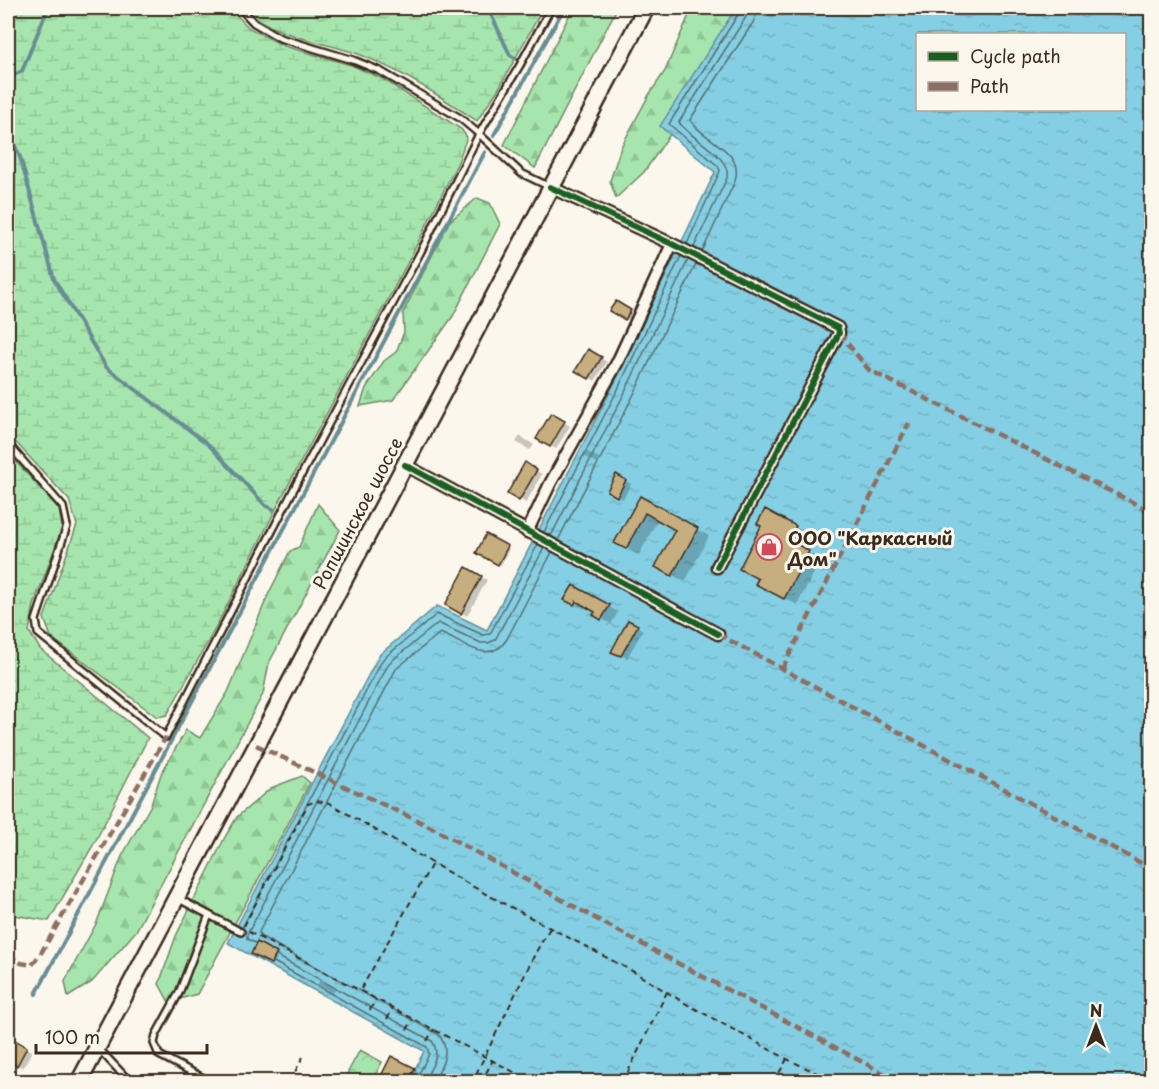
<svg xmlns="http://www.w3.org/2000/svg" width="1159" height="1089" viewBox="0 0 1159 1089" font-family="'Playpen Sans',sans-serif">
  <defs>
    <pattern id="forest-firs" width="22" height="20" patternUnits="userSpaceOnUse" patternTransform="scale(1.5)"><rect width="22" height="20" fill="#a6e6ae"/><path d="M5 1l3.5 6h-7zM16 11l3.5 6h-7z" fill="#90c595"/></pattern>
    <pattern id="wetland-marsh" width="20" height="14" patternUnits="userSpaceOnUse" patternTransform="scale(1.5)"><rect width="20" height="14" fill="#a6e6ae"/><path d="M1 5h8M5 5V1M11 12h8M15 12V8" fill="none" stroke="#90c595"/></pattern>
    <pattern id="park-crowns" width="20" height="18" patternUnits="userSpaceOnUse" patternTransform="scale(1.5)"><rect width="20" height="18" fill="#a6e6ae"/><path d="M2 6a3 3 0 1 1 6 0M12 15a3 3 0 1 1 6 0" fill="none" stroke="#90c595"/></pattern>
    <pattern id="water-ripples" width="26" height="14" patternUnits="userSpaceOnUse" patternTransform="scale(1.5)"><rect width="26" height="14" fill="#84cfe3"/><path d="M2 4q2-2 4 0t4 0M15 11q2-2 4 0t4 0" fill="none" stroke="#73b2c2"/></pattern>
  </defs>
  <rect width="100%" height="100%" fill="#fbf7ec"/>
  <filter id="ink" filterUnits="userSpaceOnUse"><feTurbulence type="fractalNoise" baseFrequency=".0167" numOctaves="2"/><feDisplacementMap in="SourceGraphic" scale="12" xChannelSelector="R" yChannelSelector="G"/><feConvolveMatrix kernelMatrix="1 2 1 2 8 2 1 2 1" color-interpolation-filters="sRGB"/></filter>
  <g filter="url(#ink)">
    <g fill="url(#forest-firs)" stroke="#708866" stroke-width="1.5">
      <polygon points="573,8 617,8 535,168 504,145"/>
      <polygon points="692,8 741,8 680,120 644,172 616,198 610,181 621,147 649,95 665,71"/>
      <polygon points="477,198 490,203 500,224 453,316 393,400 360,406 366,388 384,361 396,352 404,332 403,313 449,222"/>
      <polygon points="318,504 340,530 269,663 263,694 136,931 92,982 68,997 65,981 97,922 122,856 151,805 161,774 186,730 200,738 228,692 268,595 290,551 299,547"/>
      <polygon points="302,776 310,783 197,994 169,1002 159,984 176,936 225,837 237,817 271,788"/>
    </g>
    <g fill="url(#wetland-marsh)" stroke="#708866" stroke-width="1.5">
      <polygon points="8,8 230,8 249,28 284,46 351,65 383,79 461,129 467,137 458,162 409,260 283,495 215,629 167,715 157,717 51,637 44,618 77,525 69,500 8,434"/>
      <path d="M247,8H543L499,88L477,121C441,97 402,71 361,55C330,43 267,36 247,8Z"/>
      <polygon points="8,453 59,509 62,528 34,605 29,631 40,649 148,738 95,842 49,921 8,914"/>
    </g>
    <polygon fill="url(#park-crowns)" stroke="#708866" stroke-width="1.5" points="360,1050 382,1062 372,1081 343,1081"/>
    <path fill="url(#water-ripples)" stroke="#678d94" stroke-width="1.5" fill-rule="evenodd" d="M736,8H1151V1081H409L424,1051L228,943L379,655L437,606L487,630L613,386L715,172L660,126ZM918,34H1124V110H918Z"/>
    <g fill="#0003">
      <polygon points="616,303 636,315 631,322 612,311"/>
      <polygon points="589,351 607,362 595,381 578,370"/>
      <polygon points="552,415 570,426 556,449 538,439"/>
      <polygon points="520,436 534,445 530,450 516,442"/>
      <polygon points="586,451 599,458 597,463 583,456"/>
      <polygon points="525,465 542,474 526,503 509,493"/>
      <polygon points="617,476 631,484 623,499 609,491"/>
      <polygon points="640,498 709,536 685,582 657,566 677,529 658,519 639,555 616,542"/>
      <polygon points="766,511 808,534 800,548 821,560 797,605 770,590 760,579"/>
      <polygon points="486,536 509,549 501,565 478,552"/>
      <polygon points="466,569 487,580 467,616 447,605"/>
      <polygon points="573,587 618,612 611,624 595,615 597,611 586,605 584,609 567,599"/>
      <polygon points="629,622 643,630 627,658 613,651"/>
      <polygon points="258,944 278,955 274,964 253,953"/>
      <polygon points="320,980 336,989 332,994 317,985"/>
      <polygon points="8,1038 32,1051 23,1068 8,1059"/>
      <polygon points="392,1058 417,1070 411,1082 380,1082"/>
      <polygon points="481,1073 493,1079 497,1082 476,1082"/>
    </g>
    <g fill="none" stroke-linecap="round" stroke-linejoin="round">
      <g stroke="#586c6d" stroke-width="1.5">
        <polyline points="687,244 720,171 718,166 669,124 739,13 740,8"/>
        <path d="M694,247L727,178C732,155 689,139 679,122L746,17L748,8"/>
        <path d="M702,252L735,181C745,150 703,141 690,120L754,21L757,8"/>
        <polyline points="544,532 618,389 681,256"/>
        <polyline points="551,536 625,392 688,260"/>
        <polyline points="558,540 633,396 696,264"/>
        <polyline points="242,928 383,659 437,614 483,635 490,634 538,544"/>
        <polyline points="255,943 247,939 247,935 389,663 438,623 481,643 488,643 495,640 544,548"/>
        <path d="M277,956L432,1041C442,1055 430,1068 424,1082"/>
        <polyline points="274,962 427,1047 429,1054 415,1082"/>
        <path d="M434,1082C442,1065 452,1050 438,1034L260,936L259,932L396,669L440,633C462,641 489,667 507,639L552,552"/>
      </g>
      <g stroke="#678d94" stroke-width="4">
        <polyline points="488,8 510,55 517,59"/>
        <polyline points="8,78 22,71 48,8"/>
        <polyline points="8,130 20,157 54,279 106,367 209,445 266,506 273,509"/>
        <polyline points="494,135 564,8"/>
        <polyline points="36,994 485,152"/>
      </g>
    </g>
    <g fill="#c7ae7e" stroke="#3b2a1e" stroke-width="1.5">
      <polygon points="616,301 631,310 625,320 609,311"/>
      <polygon points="588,349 602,357 589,379 575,371"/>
      <polygon points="551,413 565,421 550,447 536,439"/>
      <polygon points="525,462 537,470 519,501 507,494"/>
      <polygon points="616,474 626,480 617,497 607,491"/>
      <polygon points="640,496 698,528 672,576 655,567 675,530 645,513 626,549 614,543"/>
      <polygon points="765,509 796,526 789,540 809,551 784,599 755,584 758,579 739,569 761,526 757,524"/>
      <polygon points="486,534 508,546 498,565 476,553"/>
      <polygon points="466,567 482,576 461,614 445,605"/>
      <polygon points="573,585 610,605 601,620 593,615 595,612 576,601 574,605 564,600"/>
      <polygon points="628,620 638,625 621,656 611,652"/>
      <polygon points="257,942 277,953 271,964 251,954"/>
      <polygon points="8,1036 27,1047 17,1066 8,1061"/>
      <polygon points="391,1056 415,1068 408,1082 378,1082"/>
    </g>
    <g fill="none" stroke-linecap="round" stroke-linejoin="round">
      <defs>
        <g id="lane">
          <polyline points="240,8 254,23 280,38 353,60 380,71 460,118 479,134 521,173 550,187"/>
          <polyline points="8,444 63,507 67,526 36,620 38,633 166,737 298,481 421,251 479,134 520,65 551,8"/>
          <polyline points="179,899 241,932"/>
          <polyline points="209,915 179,993 156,1035 154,1043 159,1055 211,1082"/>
          <polyline points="98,1048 130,1082"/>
        </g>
        <g id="street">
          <polyline points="550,187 672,244 838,328 839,333 717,567"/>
          <polyline points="405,465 718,634"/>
          <polyline points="527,532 550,484 617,363 672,244"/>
          <polyline points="8,1078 15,1082"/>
        </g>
        <polyline id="secondary" points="79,1082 646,8"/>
      </defs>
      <use href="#lane" stroke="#3b2a1e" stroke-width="10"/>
      <use href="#street" stroke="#3b2a1e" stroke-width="15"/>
      <use href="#secondary" stroke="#3b2a1e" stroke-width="20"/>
      <g stroke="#3b2a1e" stroke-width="2" stroke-dasharray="6 4.5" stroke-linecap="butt">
        <polyline points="244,926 308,804 316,801 329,803 484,893 634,972 683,1002 787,1059 836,1082"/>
        <polyline points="249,932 533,1082"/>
        <polyline points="361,989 432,864"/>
        <polyline points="370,1010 376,999"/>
        <polyline points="387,1019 393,1008"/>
        <polyline points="407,1030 413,1019"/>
        <polyline points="427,1041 434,1029"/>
        <polyline points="303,1057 295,1072 313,1082"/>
        <polyline points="486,1073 493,1060"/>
        <polyline points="476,1074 536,952 550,928"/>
        <polyline points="623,1082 667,992"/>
        <polyline points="774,1082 787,1059"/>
      </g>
      <use href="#lane" stroke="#fbf7ec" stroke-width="5"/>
      <use href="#street" stroke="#fbf7ec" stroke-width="10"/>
      <use href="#secondary" stroke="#fbf7ec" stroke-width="15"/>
      <g stroke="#8d6e63" stroke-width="4.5" stroke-dasharray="9 4.5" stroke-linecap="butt">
        <polyline points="839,333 869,370 1152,512"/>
        <polyline points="718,634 1152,869"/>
        <polyline points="782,669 909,423"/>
        <polyline points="256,745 427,825 640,943 900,1082"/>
        <polyline points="8,955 21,963 32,965 41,953 166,737"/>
      </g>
      <defs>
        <g id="cycleway">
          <polyline points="550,187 672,244 838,328 839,333 717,567"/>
          <polyline points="405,465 718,634"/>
        </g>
      </defs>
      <use href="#cycleway" stroke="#fbf7ec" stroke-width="10"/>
      <use href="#cycleway" stroke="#1b5e20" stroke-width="6"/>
    </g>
  </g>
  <defs>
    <symbol id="shop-ring" viewBox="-11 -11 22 22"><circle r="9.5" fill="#fbf7ec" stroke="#d1495b" stroke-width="1.5"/><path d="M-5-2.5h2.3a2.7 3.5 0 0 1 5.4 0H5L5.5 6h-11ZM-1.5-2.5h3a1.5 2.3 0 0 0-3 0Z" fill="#d1495b"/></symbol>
  </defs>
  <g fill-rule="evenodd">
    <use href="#shop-ring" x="754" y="532" width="30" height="30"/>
  </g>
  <g text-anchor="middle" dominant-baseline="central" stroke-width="6" stroke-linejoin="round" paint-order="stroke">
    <g font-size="18" fill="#3b2a1e" stroke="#fbf7ec">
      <text transform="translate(357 513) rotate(-62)">Ропшинское шоссе</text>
    </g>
    <g font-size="18" font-weight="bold" fill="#3b2a1e" stroke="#fbf7ec" text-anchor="start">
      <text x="788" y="537">ООО "Каркасный<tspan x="788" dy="21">Дом"</tspan></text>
    </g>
  </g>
  <rect width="1159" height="1089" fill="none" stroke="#fbf7ec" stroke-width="30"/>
  <rect x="15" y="15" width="1129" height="1059" fill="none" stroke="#3b2a1e" stroke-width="2" filter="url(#ink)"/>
  <rect x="916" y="33" width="210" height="78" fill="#fbf7ec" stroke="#aea59a" stroke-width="1.5"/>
  <rect x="928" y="52" width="30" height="9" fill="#1b5e20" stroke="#aea59a" stroke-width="1.5"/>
  <text x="970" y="63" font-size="18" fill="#3b2a1e">Cycle path</text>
  <rect x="928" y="82" width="30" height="9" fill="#8d6e63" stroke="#aea59a" stroke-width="1.5"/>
  <text x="970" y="93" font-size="18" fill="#3b2a1e">Path</text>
  <g transform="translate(1096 1026)" stroke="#fbf7ec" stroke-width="4.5" paint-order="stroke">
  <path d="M0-4.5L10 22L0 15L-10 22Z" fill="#3b2a1e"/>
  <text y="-9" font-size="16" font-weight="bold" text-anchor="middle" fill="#3b2a1e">N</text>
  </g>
  <path d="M36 1044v9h171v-9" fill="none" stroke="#3b2a1e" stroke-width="3"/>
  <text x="45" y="1044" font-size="18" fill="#3b2a1e" stroke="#fbf7ec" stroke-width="4.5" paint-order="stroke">100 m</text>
</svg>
